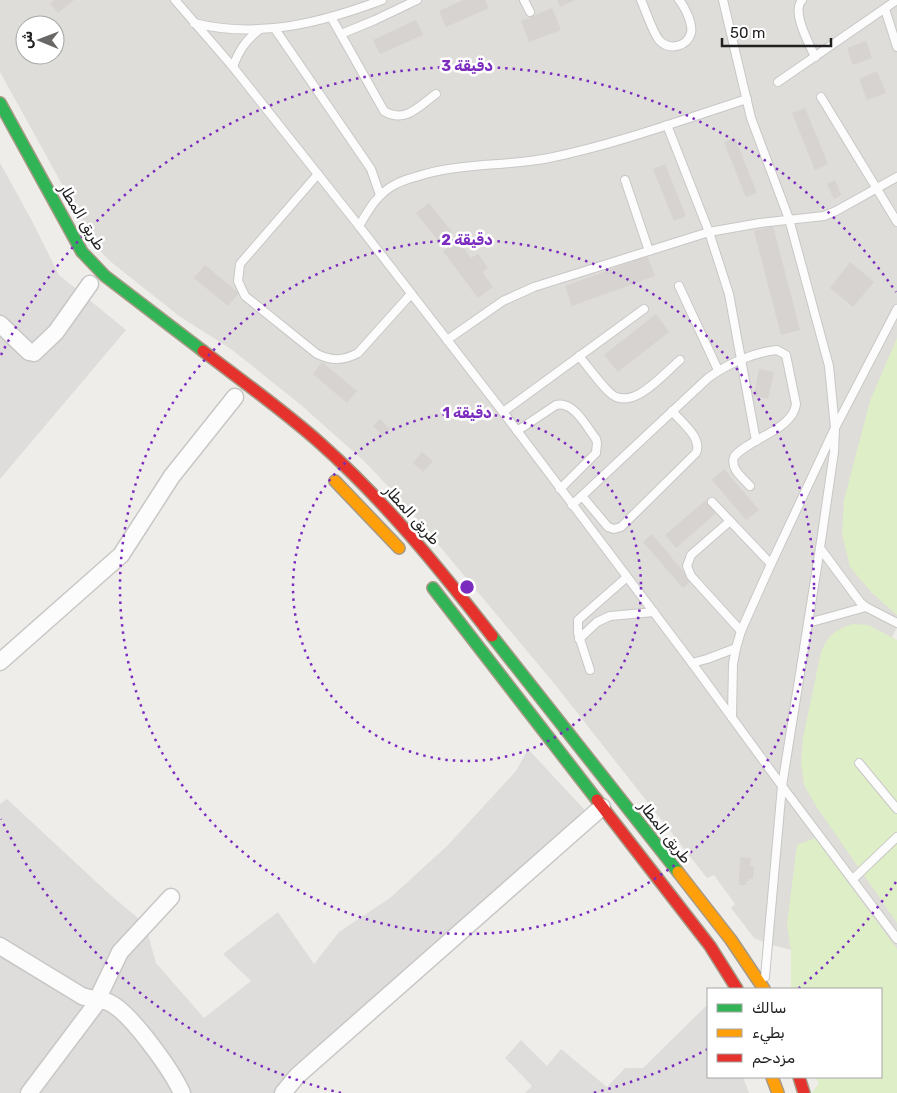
<svg xmlns="http://www.w3.org/2000/svg" width="897" height="1093" viewBox="0 0 897 1093" font-family="Rubik,Vazirmatn,sans-serif">
  <rect width="100%" height="100%" fill="#efedea"/>
  <g fill="#dedddb">
    <polygon points="0,163 32,221 59,275 126,330 0,479"/>
    <polygon points="528,749 595,821 292,1093 0,1093 0,804 7,799 106,891 145,924 156,963 204,1018 251,981 223,954 278,912 314,964 339,932 390,898 447,846 516,771"/>
    <polygon points="708,1004 708,1077 743,1077 749,1093 525,1093 532,1086 505,1058 521,1040 547,1066 561,1049 607,1087 625,1068 643,1068"/>
  </g>
  <path fill="#dfddd9" fill-rule="evenodd" d="M0,0H897V628L892,637L897,640V1093H812L819,1084L816,1077H881V989H791V950L769,944L754,938L731,908L735,904L714,875L707,878L557,687L401,500L365,462L301,405L231,349L179,316L111,262L100,251L92,239L0,72ZM25,25H55V55H25Z"/>
  <g fill="#deeec7">
    <polygon points="897,338 897,615 872,593 850,567 842,534 844,500 870,401"/>
    <path d="M852,624L868,625L897,640V923L816,806L804,785L801,762L803,738L821,652C829,634 834,631 852,624Z"/>
    <polygon points="815,838 897,949 897,1093 812,1093 819,1084 816,1077 881,1077 881,989 791,989 791,950 787,924 797,845"/>
  </g>
  <g fill="#d6d3d1">
    <polygon points="54,0 74,0 58,13 50,3"/>
    <polygon points="463,0 485,0 489,8 446,27 439,11"/>
    <polygon points="557,0 575,0 560,7"/>
    <polygon points="552,8 561,30 529,42 521,21"/>
    <polygon points="416,20 423,35 380,54 373,40"/>
    <polygon points="866,41 872,58 853,65 847,48"/>
    <polygon points="877,71 886,93 867,100 859,79"/>
    <polygon points="805,108 828,164 815,170 792,113"/>
    <polygon points="735,138 757,193 746,197 724,142"/>
    <polygon points="665,164 686,216 674,221 653,169"/>
    <polygon points="835,180 841,195 834,199 827,184"/>
    <polygon points="429,203 452,232 439,242 416,213"/>
    <polygon points="773,226 800,330 781,335 754,231"/>
    <polygon points="458,240 471,258 478,254 488,268 482,272 493,287 478,298 443,251"/>
    <polygon points="647,256 655,276 572,306 565,286"/>
    <polygon points="850,262 874,282 853,307 830,288"/>
    <polygon points="205,265 239,293 228,306 194,278"/>
    <polygon points="656,314 669,332 618,372 604,355"/>
    <polygon points="322,362 357,391 347,403 313,374"/>
    <polygon points="759,369 774,372 768,399 754,396"/>
    <polygon points="380,419 390,429 383,436 373,426"/>
    <polygon points="422,452 433,461 423,472 413,463"/>
    <polygon points="724,469 759,510 746,520 712,480"/>
    <polygon points="706,500 716,513 676,548 665,535"/>
    <polygon points="652,534 691,581 683,588 643,542"/>
    <polygon points="740,857 751,858 750,866 754,867 753,879 749,878 749,881 746,881 746,885 739,885"/>
  </g>
  <g fill="none" stroke-linecap="round" stroke-linejoin="round">
    <defs>
      <g id="lane">
        <polyline points="175,0 233,67 359,226 503,412 692,663 782,786 897,939"/>
        <polyline points="524,0 530,12"/>
        <path d="M641,0C646,11 652,31 659,40C669,51 687,47 691,33C693,24 685,7 679,0"/>
        <polyline points="723,0 751,118 789,219 829,366 835,428 834,452 820,548 782,786 765,977"/>
        <path d="M802,0C791,12 809,43 815,57"/>
        <polyline points="885,9 897,47"/>
        <path d="M331,17L384,111C405,124 419,106 436,94"/>
        <path d="M194,23C258,39 321,23 382,0"/>
        <polyline points="275,29 371,169 380,195"/>
        <polyline points="341,34 375,20 417,0"/>
        <path d="M233,67C239,50 246,40 260,29"/>
        <polyline points="778,82 897,0"/>
        <polyline points="821,97 897,222"/>
        <polyline points="667,125 709,232 729,294 756,441"/>
        <path d="M318,174L240,264L238,281L245,296L317,354C332,361 343,361 358,353L411,294"/>
        <polyline points="625,180 649,251"/>
        <path d="M359,226C369,209 378,193 396,184C405,179 416,177 425,174C466,163 508,166 549,158C617,144 682,120 747,99"/>
        <polyline points="679,286 718,370"/>
        <polyline points="447,340 503,301 534,287 709,232 760,223 824,216 836,211 897,177"/>
        <path d="M579,356C589,368 598,381 609,392C631,414 663,374 680,360"/>
        <polyline points="503,412 644,309"/>
        <path d="M517,431L556,405C574,401 586,426 596,439L597,443L596,453L560,489"/>
        <path d="M582,496L608,527L614,529L621,527L696,453C703,438 681,422 672,411"/>
        <polyline points="712,502 771,564"/>
        <path d="M572,505L708,378C727,364 754,352 777,350L786,355L796,404C793,430 749,438 734,457C730,469 743,478 750,486"/>
        <polyline points="730,521 691,555 687,566 691,576 741,631"/>
        <polyline points="820,548 860,602 866,607 897,623"/>
        <polyline points="808,623 866,607"/>
        <polyline points="579,639 597,622 610,616 654,612"/>
        <polyline points="692,663 707,659 736,648"/>
        <polyline points="590,670 578,633 578,620 627,577"/>
        <polyline points="732,717 733,664 736,648 741,631 771,564 835,428 897,309"/>
        <polyline points="859,763 897,809"/>
        <polyline points="853,879 897,837"/>
      </g>
      <g id="street">
        <polyline points="0,324 29,352 34,353 56,332 90,284"/>
        <polyline points="0,662 121,555 172,476 235,397"/>
        <path d="M0,946L82,996C90,999 100,999 108,1002C130,1011 172,1071 182,1093"/>
        <polyline points="97,1000 120,952 171,897"/>
        <polyline points="29,1093 99,1000"/>
        <polyline points="283,1093 297,1076 602,807"/>
      </g>
      <g id="fast">
        <polyline points="0,103 82,252 105,276 203,351"/>
        <polyline points="433,588 597,800"/>
        <polyline points="492,636 678,872"/>
      </g>
      <g id="slow">
        <polyline points="335,481 399,548"/>
        <polyline points="678,872 731,940 764,989"/>
        <polyline points="772,1077 778,1093"/>
      </g>
      <g id="jam">
        <path d="M203,351C242,381 283,410 320,443C385,501 439,568 492,636"/>
        <polyline points="597,800 710,946 737,989"/>
        <polyline points="799,1077 804,1093"/>
      </g>
    </defs>
    <use href="#lane" stroke="#c8c7c6" stroke-width="10"/>
    <use href="#street" stroke="#c8c7c6" stroke-width="19"/>
    <use href="#fast" stroke="#a69985" stroke-width="14"/>
    <use href="#slow" stroke="#a69985" stroke-width="14"/>
    <use href="#jam" stroke="#a69985" stroke-width="14"/>
    <use href="#lane" stroke="#fdfcfc" stroke-width="8"/>
    <use href="#street" stroke="#fdfcfc" stroke-width="16"/>
    <use href="#fast" stroke="#30b455" stroke-width="11"/>
    <use href="#slow" stroke="#ff9f0a" stroke-width="11"/>
    <use href="#jam" stroke="#e5322d" stroke-width="11"/>
  </g>
  <g fill="none" stroke="#7b2cbf" stroke-width="2.5" stroke-dasharray="2.5 5">
    <circle cx="467" cy="587" r="174"/>
    <circle cx="467" cy="587" r="347"/>
    <path d="M896 882A521 521 0 0 1 798 989M708 1049A521 521 0 0 1 593 1093M341 1093A521 521 0 0 1 1 819M1 355A521 521 0 0 1 896 292"/>
  </g>
  <g text-anchor="middle" dominant-baseline="central" stroke-width="5" stroke-linejoin="round" paint-order="stroke">
    <g font-size="15" fill="#212121" stroke="#fff">
      <text transform="translate(82 217) rotate(59)">طريق المطار</text>
      <text transform="translate(412 515) rotate(48)">طريق المطار</text>
      <text transform="translate(665 832) rotate(52)">طريق المطار</text>
    </g>
  </g>
  <circle cx="467" cy="587" r="8" fill="#7b2cbf" stroke="#fff" stroke-width="2.5"/>
  <g font-size="15" text-anchor="middle" font-weight="bold" fill="#7b2cbf" stroke="#fff" stroke-width="5" stroke-linejoin="round" paint-order="stroke">
    <text x="467" y="71">3 دقيقة</text>
    <text x="467" y="245">2 دقيقة</text>
    <text x="467" y="418">1 دقيقة</text>
  </g>
  <rect x="707" y="988" width="175" height="90" fill="#ffffff" stroke="#a6a6a6"/>
  <rect x="717" y="1004" width="25" height="8" fill="#30b455" stroke="#a6a6a6"/>
  <text x="752" y="1013" font-size="15" fill="#212121">سالك</text>
  <rect x="717" y="1029" width="25" height="8" fill="#ff9f0a" stroke="#a6a6a6"/>
  <text x="752" y="1038" font-size="15" fill="#212121">بطيء</text>
  <rect x="717" y="1054" width="25" height="8" fill="#e5322d" stroke="#a6a6a6"/>
  <text x="752" y="1063" font-size="15" fill="#212121">مزدحم</text>
  <g transform="translate(40 40) rotate(271)"><circle r="24" fill="#ffffff" stroke="#a6a6a6"/>
  <path d="M0-4L9 19L0 12L-9 19Z" fill="#696867"/>
  <text y="-8" font-size="14" font-weight="bold" text-anchor="middle" fill="#212121">ش</text>
  </g>
  <path d="M722 38v8h109v-8" fill="none" stroke="#212121" stroke-width="2.5"/>
  <text x="730" y="38" font-size="15" fill="#212121" stroke="#ffffff" stroke-width="4" paint-order="stroke">50 m</text>
</svg>
